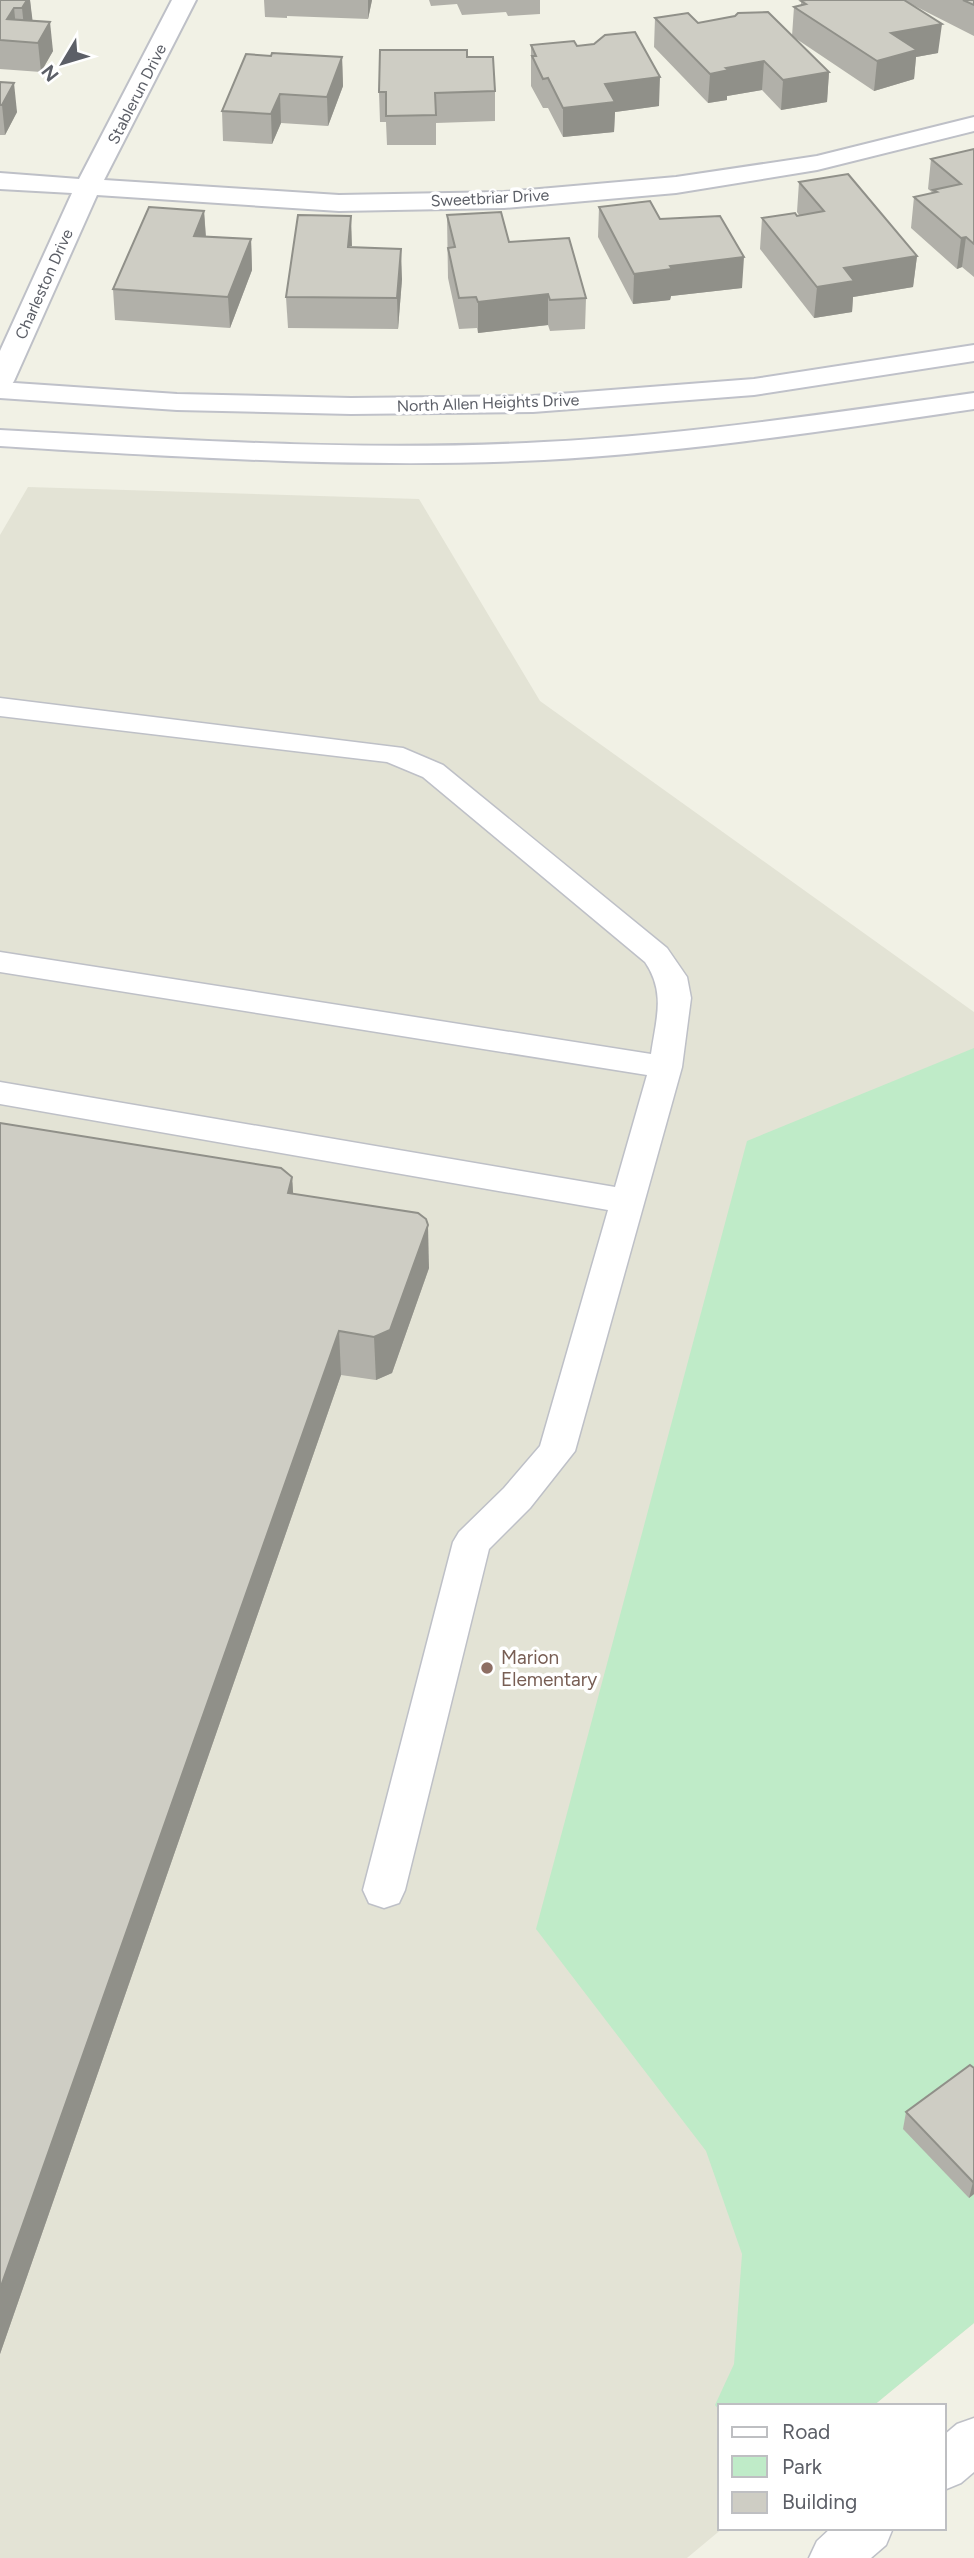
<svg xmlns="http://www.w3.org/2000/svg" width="974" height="2558" viewBox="0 0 974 2558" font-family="Figtree,sans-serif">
  <rect width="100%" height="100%" fill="#f1f1e5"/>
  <polygon fill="#e3e3d5" points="28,487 419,499 540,701 974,1012 974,2323 873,2406 720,2406 720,2528 723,2528 687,2558 0,2558 0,535"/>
  <polygon fill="#bfebc8" points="974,1048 974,2323 873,2406 720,2406 720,2411 715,2405 734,2364 742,2254 706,2151 536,1929 747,1141"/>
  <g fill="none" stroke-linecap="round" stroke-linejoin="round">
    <defs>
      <g id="service">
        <path d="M0,698L403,748L443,765L667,948L687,977L691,998L682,1067L575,1451L530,1508L489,1549L405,1890L399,1903L384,1908L369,1903L363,1890L453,1542L459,1532L504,1488L540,1446L608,1210L0,1104V1082L615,1187L647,1075L0,972V952L651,1054C656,1019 666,993 645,962L423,777L387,762L0,716Z"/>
        <polygon points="974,2418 974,2472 961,2483 944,2490 944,2435 957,2424"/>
        <polygon points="831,2528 893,2528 886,2545 871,2558 809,2558 817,2541"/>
      </g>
      <polygon id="minor" points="172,0 196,0 104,180 339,195 504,192 676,177 817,156 974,117 974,131 817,170 676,193 504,208 339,211 97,195 14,381 10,387 0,389 0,351 72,193 0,189 0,173 79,179"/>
      <g id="secondary">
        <polygon points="974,345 974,361 754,395 533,412 351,414 177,410 0,398 0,382 177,394 351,398 533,396 754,379"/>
        <path d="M974,393V409C831,430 688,452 544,460C363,469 181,457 0,446V430C181,440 363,452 544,442C688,435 831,413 974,393Z"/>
      </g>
    </defs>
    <use href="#service" stroke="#bec0c7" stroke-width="3"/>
    <use href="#minor" stroke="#bec0c7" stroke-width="4"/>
    <use href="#secondary" stroke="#bfc1c9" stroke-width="4"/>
    <use href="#service" fill="#fff" fill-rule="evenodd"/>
    <use href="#minor" fill="#fff" fill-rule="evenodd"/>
    <use href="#secondary" fill="#fff" fill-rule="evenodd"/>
  </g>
  <g fill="#b1b0a9">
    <polygon points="0,0 30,0 32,21 53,51 41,72 0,69"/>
    <polygon points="264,0 372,0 368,19 287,16 287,18 265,17"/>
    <polygon points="429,0 540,0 540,14 508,16 506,12 462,15 457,4 431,6"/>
    <polygon points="806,0 974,0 974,36 909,3 938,53 916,57 914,79 874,91 792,36 829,72 827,102 781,110 762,90 727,96 727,100 708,103 654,47 655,18 698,23 792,36 794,7 801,5 801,1"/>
    <polygon points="594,44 659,106 615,112 614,132 563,137 548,108 543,108 531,86 531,45 577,46"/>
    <polygon points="271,56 342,57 343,86 328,126 281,123 272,144 223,141 222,111"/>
    <polygon points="467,57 495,91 495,121 436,123 436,145 387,145 386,122 380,122 379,92"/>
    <polygon points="0,82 17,112 5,135 0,135"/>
    <polygon points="974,149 974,277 962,267 957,269 911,228 914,197 933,193 928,189 931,159"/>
    <polygon points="799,182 917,256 913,287 853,297 852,312 814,318 760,249 762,218 799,215 797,212"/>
    <polygon points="599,207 660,219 742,288 671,296 670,300 633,304 598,237"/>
    <polygon points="204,211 206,236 251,239 252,270 230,328 115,320 113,289"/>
    <polygon points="447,215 509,242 586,298 585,329 550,331 548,325 478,333 477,328 459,329 448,278"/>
    <polygon points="352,247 402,279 398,329 288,328 286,297"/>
    <polygon points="0,1123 292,1177 293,1194 429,1268 392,1373 376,1380 341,1375 0,2354"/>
    <polygon points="970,2065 974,2194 969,2198 903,2129 906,2112"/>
  </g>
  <g fill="#909089">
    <polygon points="20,0 30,0 33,24 25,37 22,8"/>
    <polygon points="368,0 372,0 368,19"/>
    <polygon points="14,8 17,37 7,19"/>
    <polygon points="50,22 53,51 41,72 38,43"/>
    <polygon points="942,24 938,53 916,57 914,79 874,91 877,61 891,33"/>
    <polygon points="342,57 343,86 328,126 327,97"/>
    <polygon points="764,61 762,90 727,96 727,100 708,103 710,74 726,68"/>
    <polygon points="829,72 827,102 781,110 783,80"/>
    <polygon points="660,77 659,106 615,112 614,132 563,137 563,108 605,84"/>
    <polygon points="14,83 17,112 5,135 2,105"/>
    <polygon points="280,94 281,123 272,144 271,114"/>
    <polygon points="204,211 206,241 194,236"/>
    <polygon points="351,216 352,246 348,247"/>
    <polygon points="966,237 962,267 957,269 961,238"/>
    <polygon points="251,239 252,270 230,328 228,297"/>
    <polygon points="401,249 402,279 398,329 397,298"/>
    <polygon points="917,256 913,287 853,297 852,312 814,318 817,287 844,268"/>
    <polygon points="744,257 742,288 671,296 670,300 633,304 634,274 670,266"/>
    <polygon points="548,294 548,325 478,333 478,302"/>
    <polygon points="292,1177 295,1221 288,1193"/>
    <polygon points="428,1225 429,1268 392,1373 376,1380 374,1337"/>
    <polygon points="339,1331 341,1375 0,2354 0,2289"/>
    <polygon points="974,2181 974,2194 969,2198 973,2182"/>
  </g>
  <g fill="#cecdc4" stroke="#909089" stroke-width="2">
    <polygon points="0,0 27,0 22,8 14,8 7,19 50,22 38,43 0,40"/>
    <polygon points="806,0 904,0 942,24 891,33 917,50 877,61 794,7 806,4 801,1"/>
    <polygon points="963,0 974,0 974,5"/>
    <polygon points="768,12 829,72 783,80 764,61 726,68 729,70 710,74 655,18 688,13 698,23 735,16 738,13"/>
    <polygon points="635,32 660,77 605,84 615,102 563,108 548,78 543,79 532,56 536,56 531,45 574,41 577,46 594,44 605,35"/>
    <polygon points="380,50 467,50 467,57 493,57 495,91 435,93 436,115 386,116 386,92 379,92"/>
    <polygon points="272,53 342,57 327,97 280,94 271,114 222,111 246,54 271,56"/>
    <polygon points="0,82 14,83 2,105 0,105"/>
    <polygon points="974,149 974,244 966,237 961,238 914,197 937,192 933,190 961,184 931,159"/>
    <polygon points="848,174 917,256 844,268 854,281 817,287 762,218 795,213 797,216 824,211 799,182"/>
    <polygon points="650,201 660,219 720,216 744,257 670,266 672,269 634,274 599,207"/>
    <polygon points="149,207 204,211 194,236 251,239 228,297 113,289"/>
    <polygon points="501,212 509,242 569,238 586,298 550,300 548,294 478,302 476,297 459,298 448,248 455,247 447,215"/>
    <polygon points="298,215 351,216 348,247 401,249 397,298 286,297"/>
    <polygon points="0,1123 281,1168 292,1177 288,1193 418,1213 426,1219 428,1225 390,1330 374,1337 339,1331 0,2289"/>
    <polygon points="970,2065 974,2068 974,2181 973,2182 906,2112"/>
  </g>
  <circle fill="#8d6e63" stroke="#fff" stroke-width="2.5" cx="487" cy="1668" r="7"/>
  <g text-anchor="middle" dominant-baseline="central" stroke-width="7" stroke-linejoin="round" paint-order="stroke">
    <g font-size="16" fill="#5c5f67" stroke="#fff">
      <text transform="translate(137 94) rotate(-63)">Stablerun Drive</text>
      <text transform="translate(490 198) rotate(-3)">Sweetbriar Drive</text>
      <text transform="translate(44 284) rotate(-66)">Charleston Drive</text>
      <text transform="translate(488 403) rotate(-2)">North Allen Heights Drive</text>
    </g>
    <g font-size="19" fill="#785e54" stroke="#fff" text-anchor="start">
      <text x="501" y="1657">Marion<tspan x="501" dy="22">Elementary</tspan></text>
    </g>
  </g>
  <rect x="718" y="2404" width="228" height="126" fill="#ffffff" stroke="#bebfc2" stroke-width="2"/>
  <rect x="732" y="2427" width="35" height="10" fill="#ffffff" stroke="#bebfc2" stroke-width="2"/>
  <text x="782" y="2439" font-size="21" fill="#5c5f67">Road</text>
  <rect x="732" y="2456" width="35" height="21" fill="#bfebc8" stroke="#bebfc2" stroke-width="2"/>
  <text x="782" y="2474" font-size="21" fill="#5c5f67">Park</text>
  <rect x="732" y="2492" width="35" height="21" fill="#cecdc4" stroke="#bebfc2" stroke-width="2"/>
  <text x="782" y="2509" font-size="21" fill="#5c5f67">Building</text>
  <g transform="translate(63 63) rotate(232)" stroke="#ffffff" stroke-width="5" paint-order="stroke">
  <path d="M0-5L12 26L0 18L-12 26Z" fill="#5c5f67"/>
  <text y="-10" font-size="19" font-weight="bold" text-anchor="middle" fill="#5c5f67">N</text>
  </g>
</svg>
